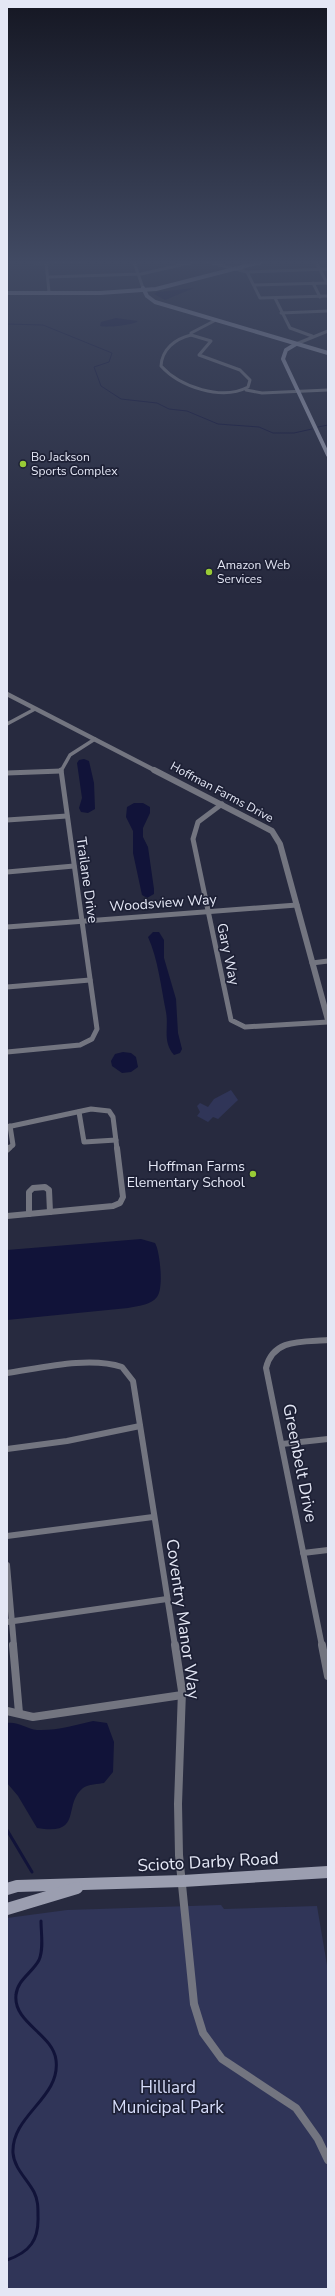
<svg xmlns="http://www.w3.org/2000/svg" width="335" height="2296" viewBox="0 0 335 2296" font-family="'Nunito Sans',sans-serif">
  <rect width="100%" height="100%" fill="#272a3f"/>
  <g fill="#303558">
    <polygon points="231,1090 238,1100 218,1119 213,1117 208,1122 197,1116 200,1112 197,1106 200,1103 208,1107 214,1099"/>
    <polygon points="221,1905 224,1909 317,1906 328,1971 328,2289 7,2289 7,1918 67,1910"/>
  </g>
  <g fill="#111339">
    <polygon points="194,288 165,300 154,294 157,292"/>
    <path d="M116,318L138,321C134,325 106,328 100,326L101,322Z"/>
    <polygon points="84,759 89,761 94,783 95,809 88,813 81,812 79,808 82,798 77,763 79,760"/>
    <polygon points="134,803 143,803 150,807 150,813 143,828 143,837 148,847 154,889 154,894 147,898 142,895 133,853 133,831 126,817 127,807"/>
    <path d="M153,932H159L164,940V958L176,999L178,1033L182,1049L180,1053L174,1055C162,1041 169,1028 166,1012C161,987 158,959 148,937Z"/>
    <polygon points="123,1052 131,1053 136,1057 138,1067 131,1072 122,1073 112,1066 111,1061 115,1054"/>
    <path d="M141,1239L155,1243C160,1251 164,1289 157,1297C151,1305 138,1306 128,1308L7,1320V1250Z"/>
    <path d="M93,1721L107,1723L114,1742L113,1772L104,1783C99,1784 88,1784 83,1788C62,1805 84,1836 37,1828L18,1796L7,1783V1723C17,1721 27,1729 37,1730C56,1731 75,1725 93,1721Z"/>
  </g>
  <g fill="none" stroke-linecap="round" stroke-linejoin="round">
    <g stroke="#111339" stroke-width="1">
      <polyline points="7,324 43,325 112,353 109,362 94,367 101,386 121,399 157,403 169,409 187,411 218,424 259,427 273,433 294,433 312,429"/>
      <polyline points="318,427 328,425"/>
    </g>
    <g stroke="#111339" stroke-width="3">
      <polyline points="7,1830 32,1872"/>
      <path d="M7,2260C30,2252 39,2240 38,2216C38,2207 38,2200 34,2192C27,2179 14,2168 13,2153C11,2115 61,2098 56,2060C53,2034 13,2023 16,1995C17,1980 33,1972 39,1960C44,1949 41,1933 41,1921"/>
    </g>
    <g stroke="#737580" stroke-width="3">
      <polyline points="46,262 49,292"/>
      <polyline points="134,262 143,288"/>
      <polyline points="208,262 247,272 328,269"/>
      <polyline points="316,262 327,283"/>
      <polyline points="34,263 81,262"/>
      <polyline points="247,272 260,298 328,296"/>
      <polyline points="49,277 141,274 194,262"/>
      <polyline points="313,283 320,297"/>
      <polyline points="254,285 328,283"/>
      <polyline points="275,298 290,328 312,336"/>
      <polyline points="281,313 328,311"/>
      <path d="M191,335L211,341L199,355L240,370L250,380L248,387C222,401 180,387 161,366C162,349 175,339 191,335Z"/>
      <polyline points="191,335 191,333 214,321"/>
      <polyline points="296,344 328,331"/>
      <polyline points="246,390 262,393 328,390"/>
    </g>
    <g stroke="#737580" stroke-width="3.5">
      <polyline points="7,724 35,709"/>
      <polyline points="61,771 70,755 95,739"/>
    </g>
    <g stroke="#737580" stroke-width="5">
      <polyline points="7,773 61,771"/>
      <polyline points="222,804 198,822 193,839 231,1020 245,1027 328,1022"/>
      <polyline points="7,820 67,816"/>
      <polyline points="7,872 74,866"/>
      <polyline points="7,927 297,905"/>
      <polyline points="312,963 328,961"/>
      <polyline points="7,987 90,980"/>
      <polyline points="7,1052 80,1045 92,1039 97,1029 61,770"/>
      <polyline points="79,1112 84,1142 116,1140"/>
      <polyline points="7,1127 91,1109 109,1111 113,1117 117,1149"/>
      <polyline points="8,1149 13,1145 10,1126"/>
    </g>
    <g stroke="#737580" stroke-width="6">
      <polyline points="7,1150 9,1148"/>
      <polyline points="29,1214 29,1192 33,1188 45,1187 49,1190 50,1212"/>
      <polyline points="7,1216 113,1206 120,1203 123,1197 117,1148"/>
      <path d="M7,1373C41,1368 89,1356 122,1367L133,1381L175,1646"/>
      <polyline points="282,1444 328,1439"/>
      <polyline points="7,1449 67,1441 140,1426"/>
      <polyline points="7,1536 153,1517"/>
      <polyline points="303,1553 328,1550"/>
      <polyline points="7,1565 14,1646"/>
      <polyline points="7,1622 167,1599"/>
      <path d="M322,1646L266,1368C273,1338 303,1342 328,1340"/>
    </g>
    <g stroke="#737580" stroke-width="8">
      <polyline points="13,1645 19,1713"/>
      <polyline points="175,1645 182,1691 178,1804 179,1855 194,2004 203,2033 222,2059 296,2108 318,2139 328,2160"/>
      <polyline points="322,1645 328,1676"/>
      <polyline points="7,1711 33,1717 182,1695"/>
    </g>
    <polyline stroke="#737580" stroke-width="4.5" points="7,694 156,771"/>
    <polyline stroke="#737580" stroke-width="6" points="154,770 272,831 280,844 328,1020"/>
    <g stroke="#9b9eb0" stroke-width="4">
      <polyline points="143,288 147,296 155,302 328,353"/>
      <polyline points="7,293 100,293 156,289 261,262"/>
      <polyline points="296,344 286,350 283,359 328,455"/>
    </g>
    <g stroke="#9b9eb0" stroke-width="12">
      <polyline points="7,1889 17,1886 183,1881 328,1872"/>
      <polyline points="7,1909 77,1888"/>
    </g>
  </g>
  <linearGradient id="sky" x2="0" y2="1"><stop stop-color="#151723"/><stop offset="0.45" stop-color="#414a63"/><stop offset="1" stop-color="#414a63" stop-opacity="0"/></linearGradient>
  <rect width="335" height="583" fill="url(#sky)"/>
  <g fill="#99cb36" stroke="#1d2035" stroke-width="1.5">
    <circle cx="23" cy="464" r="4"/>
    <circle cx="209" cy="572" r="4"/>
    <circle cx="253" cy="1174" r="4"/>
  </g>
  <g text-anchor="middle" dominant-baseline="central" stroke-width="3.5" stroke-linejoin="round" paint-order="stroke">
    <g font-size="12" fill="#e4e7f5" stroke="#1d2035" text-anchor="start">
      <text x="31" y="457">Bo Jackson<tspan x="31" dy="14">Sports Complex</tspan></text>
      <text x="217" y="565">Amazon Web<tspan x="217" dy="14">Services</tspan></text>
    </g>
    <g font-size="12" fill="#e4e7f5" stroke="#1d2035">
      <text transform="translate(222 792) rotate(28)">Hoffman Farms Drive</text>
    </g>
    <g font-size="14" fill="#e4e7f5" stroke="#1d2035">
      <text transform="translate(87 880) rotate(82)">Trailane Drive</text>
      <text transform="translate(163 903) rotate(-4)">Woodsview Way</text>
      <text transform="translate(228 954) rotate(78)">Gary Way</text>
    </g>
    <g font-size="14" fill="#e4e7f5" stroke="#1d2035" text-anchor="end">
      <text x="245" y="1166">Hoffman Farms<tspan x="245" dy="16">Elementary School</tspan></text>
    </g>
    <g font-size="17" fill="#e4e7f5" stroke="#1d2035">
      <text transform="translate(300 1463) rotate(79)">Greenbelt Drive</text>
      <text transform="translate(183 1619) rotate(82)">Coventry Manor Way</text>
      <text transform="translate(208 1862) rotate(-3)">Scioto Darby Road</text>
    </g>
    <g font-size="17" fill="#d7ddfa" stroke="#1d2035">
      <text x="168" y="2087">Hilliard<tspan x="168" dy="20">Municipal Park</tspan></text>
    </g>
  </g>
  <rect width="335" height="2296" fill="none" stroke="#e4e7f5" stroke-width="16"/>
</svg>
